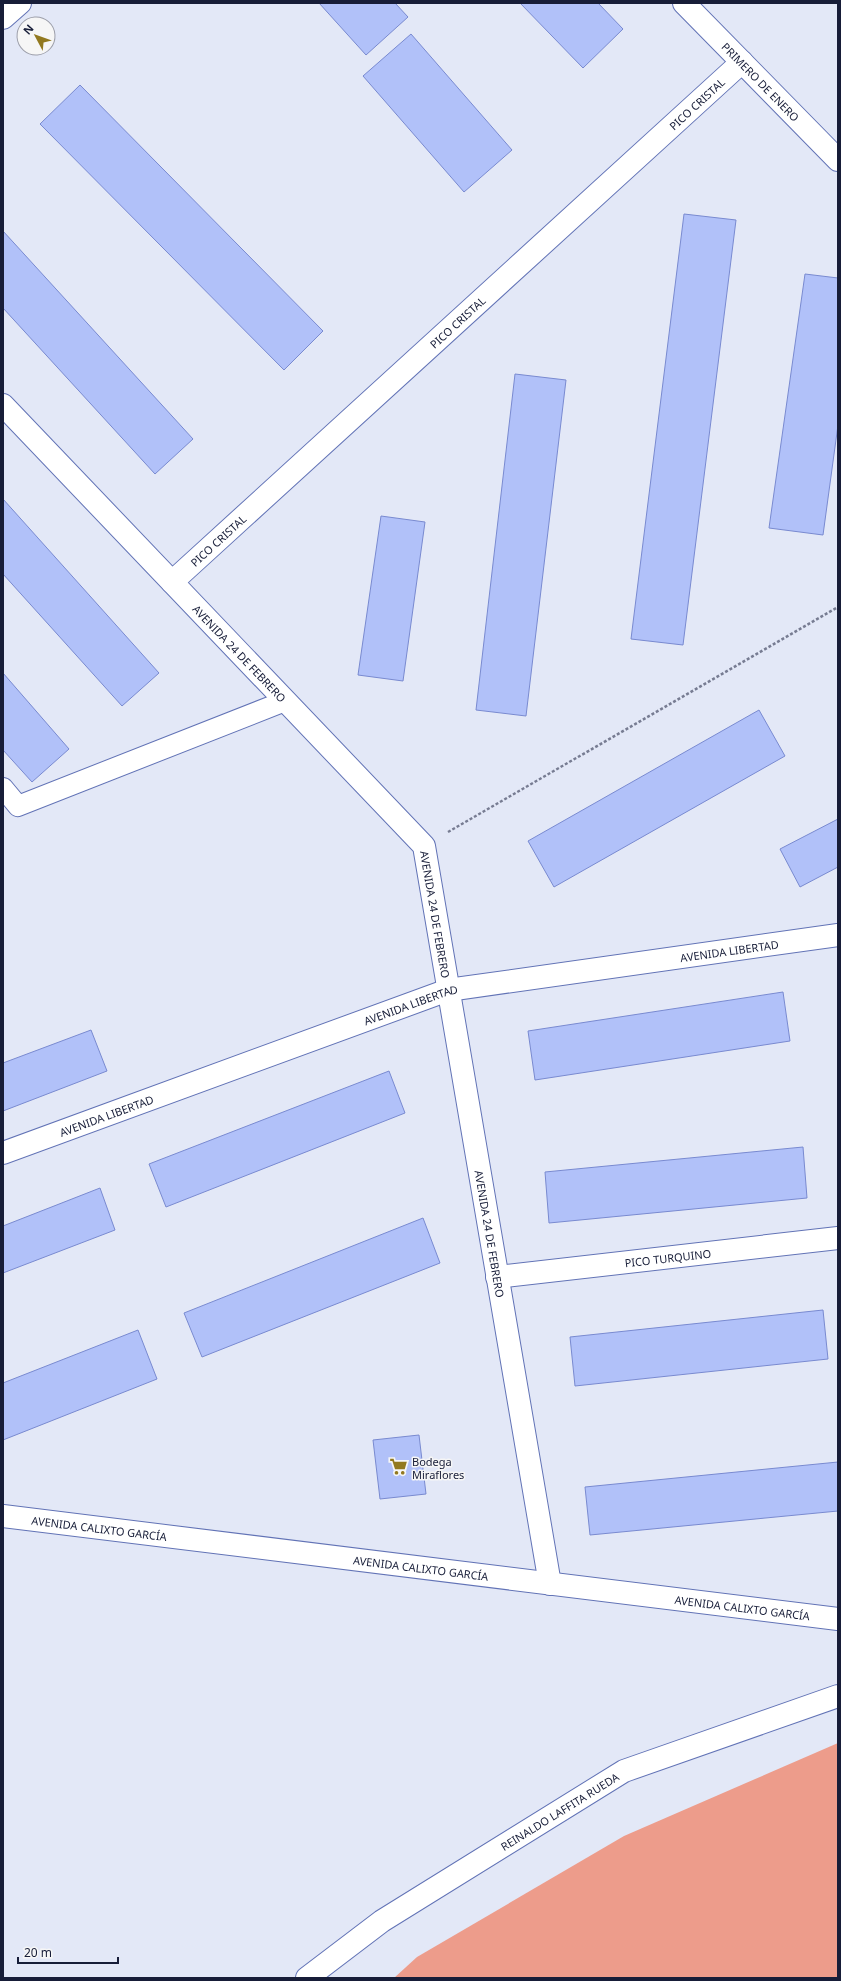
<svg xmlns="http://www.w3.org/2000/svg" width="841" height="1981" viewBox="0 0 841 1981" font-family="'Noto Sans',sans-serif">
  <rect width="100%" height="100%" fill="#e3e8f7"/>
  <polygon fill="#ed9c8b" points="838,1743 838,1978 394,1978 417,1957 624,1836"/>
  <g fill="#b1c1f9" stroke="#798ad0">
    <polygon points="319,3 395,3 408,17 366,55"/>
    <polygon points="520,3 598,3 623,29 583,68"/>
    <polygon points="411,34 512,150 464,192 363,76"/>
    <polygon points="80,85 323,331 284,370 40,124"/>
    <polygon points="684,214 736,220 683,645 631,639"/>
    <polygon points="3,231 193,439 155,474 3,308"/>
    <polygon points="805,274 838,278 838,425 823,535 769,528"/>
    <polygon points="515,374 566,380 526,716 476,710"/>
    <polygon points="3,499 159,673 122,706 3,574"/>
    <polygon points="381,516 425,522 403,681 358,675"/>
    <polygon points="3,673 69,749 32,782 3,750"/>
    <polygon points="759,710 785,756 554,887 528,841"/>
    <polygon points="838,819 838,867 800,887 780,849"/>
    <polygon points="783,992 790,1041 535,1080 528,1031"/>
    <polygon points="91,1030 107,1071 3,1111 3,1063"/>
    <polygon points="389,1071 405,1113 166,1207 149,1164"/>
    <polygon points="803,1147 807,1198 549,1223 545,1172"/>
    <polygon points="100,1188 115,1230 3,1273 3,1226"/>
    <polygon points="423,1218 440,1263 202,1357 184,1313"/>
    <polygon points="823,1310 828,1359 575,1386 570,1337"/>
    <polygon points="138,1330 157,1379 3,1440 3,1383"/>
    <polygon points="419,1435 426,1494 380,1499 373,1440"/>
    <polygon points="838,1462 838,1511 590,1535 585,1487"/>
  </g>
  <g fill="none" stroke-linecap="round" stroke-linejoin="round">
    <defs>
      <polyline id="lane" points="3,788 18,806 285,701"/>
      <g id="street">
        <path id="s1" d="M684,3L838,160"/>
        <polyline points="3,18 20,3"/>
        <path id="s2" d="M3,405L424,846L550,1584"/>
        <path id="s3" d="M172,582L742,62"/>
        <path id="s4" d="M3,1153L448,990L838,935"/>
        <path id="s5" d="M497,1277L838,1238"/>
        <path id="s6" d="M307,1978L382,1921L624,1771L838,1696"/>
      </g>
      <g id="secondary">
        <path id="s7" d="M3,1516L838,1619"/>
      </g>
    </defs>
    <use href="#lane" stroke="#6273b6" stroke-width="22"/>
    <use href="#street" stroke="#6273b6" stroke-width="24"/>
    <use href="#secondary" stroke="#6273b6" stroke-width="24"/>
    <polyline stroke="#777c92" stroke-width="2.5" stroke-dasharray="3 2" stroke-linecap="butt" points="448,832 838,607"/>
    <use href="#lane" stroke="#fff" stroke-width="20"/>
    <use href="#street" stroke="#fff" stroke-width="22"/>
    <use href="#secondary" stroke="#fff" stroke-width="22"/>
  </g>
  <defs>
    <symbol id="supermarket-bare" viewBox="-9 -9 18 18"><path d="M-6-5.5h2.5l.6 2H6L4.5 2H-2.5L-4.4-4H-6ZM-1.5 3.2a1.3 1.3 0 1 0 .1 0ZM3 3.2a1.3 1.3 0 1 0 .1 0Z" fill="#92791f" stroke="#f6f6f6" stroke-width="2.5" paint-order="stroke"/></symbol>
  </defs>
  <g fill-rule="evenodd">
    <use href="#supermarket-bare" x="386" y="1454" width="25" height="25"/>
  </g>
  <g text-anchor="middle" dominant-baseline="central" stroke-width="3" stroke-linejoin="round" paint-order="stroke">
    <g font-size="11" fill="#171d38" stroke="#f6f6f6">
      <text stroke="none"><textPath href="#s1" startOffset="110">PRIMERO DE ENERO</textPath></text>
      <text stroke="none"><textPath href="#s3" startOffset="710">PICO CRISTAL</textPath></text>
      <text stroke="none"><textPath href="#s3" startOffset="386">PICO CRISTAL</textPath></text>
      <text stroke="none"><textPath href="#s3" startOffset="62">PICO CRISTAL</textPath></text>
      <text stroke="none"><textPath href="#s2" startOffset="343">AVENIDA 24 DE FEBRERO</textPath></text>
      <text stroke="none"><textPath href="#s2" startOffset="679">AVENIDA 24 DE FEBRERO</textPath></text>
      <text stroke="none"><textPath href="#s4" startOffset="758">AVENIDA LIBERTAD</textPath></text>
      <text stroke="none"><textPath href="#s4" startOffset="434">AVENIDA LIBERTAD</textPath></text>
      <text stroke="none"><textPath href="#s4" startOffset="110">AVENIDA LIBERTAD</textPath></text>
      <text stroke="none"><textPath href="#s2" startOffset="1003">AVENIDA 24 DE FEBRERO</textPath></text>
      <text stroke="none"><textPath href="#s5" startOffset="172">PICO TURQUINO</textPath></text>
      <text stroke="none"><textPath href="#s7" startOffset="97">AVENIDA CALIXTO GARCÍA</textPath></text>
      <text stroke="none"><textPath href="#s7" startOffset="421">AVENIDA CALIXTO GARCÍA</textPath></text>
      <text stroke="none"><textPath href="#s7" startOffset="745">AVENIDA CALIXTO GARCÍA</textPath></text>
      <text stroke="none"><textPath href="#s6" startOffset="303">REINALDO LAFFITA RUEDA</textPath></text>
    </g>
    <g font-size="11" fill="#171d38" stroke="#f6f6f6" text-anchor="start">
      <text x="412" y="1461">Bodega<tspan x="412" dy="13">Miraflores</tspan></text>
    </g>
  </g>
  <rect width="841" height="1981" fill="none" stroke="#171d38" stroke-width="8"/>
  <g transform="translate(36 36) rotate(311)"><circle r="19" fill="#f6f6f6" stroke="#9d9faa"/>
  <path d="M0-3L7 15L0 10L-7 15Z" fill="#92791f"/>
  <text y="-6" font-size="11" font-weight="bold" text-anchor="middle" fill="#171d38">N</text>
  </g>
  <path d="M18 1957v6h100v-6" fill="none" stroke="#171d38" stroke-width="2"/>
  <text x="24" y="1957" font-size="12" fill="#171d38" stroke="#f6f6f6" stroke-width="3" paint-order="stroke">20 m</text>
</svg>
